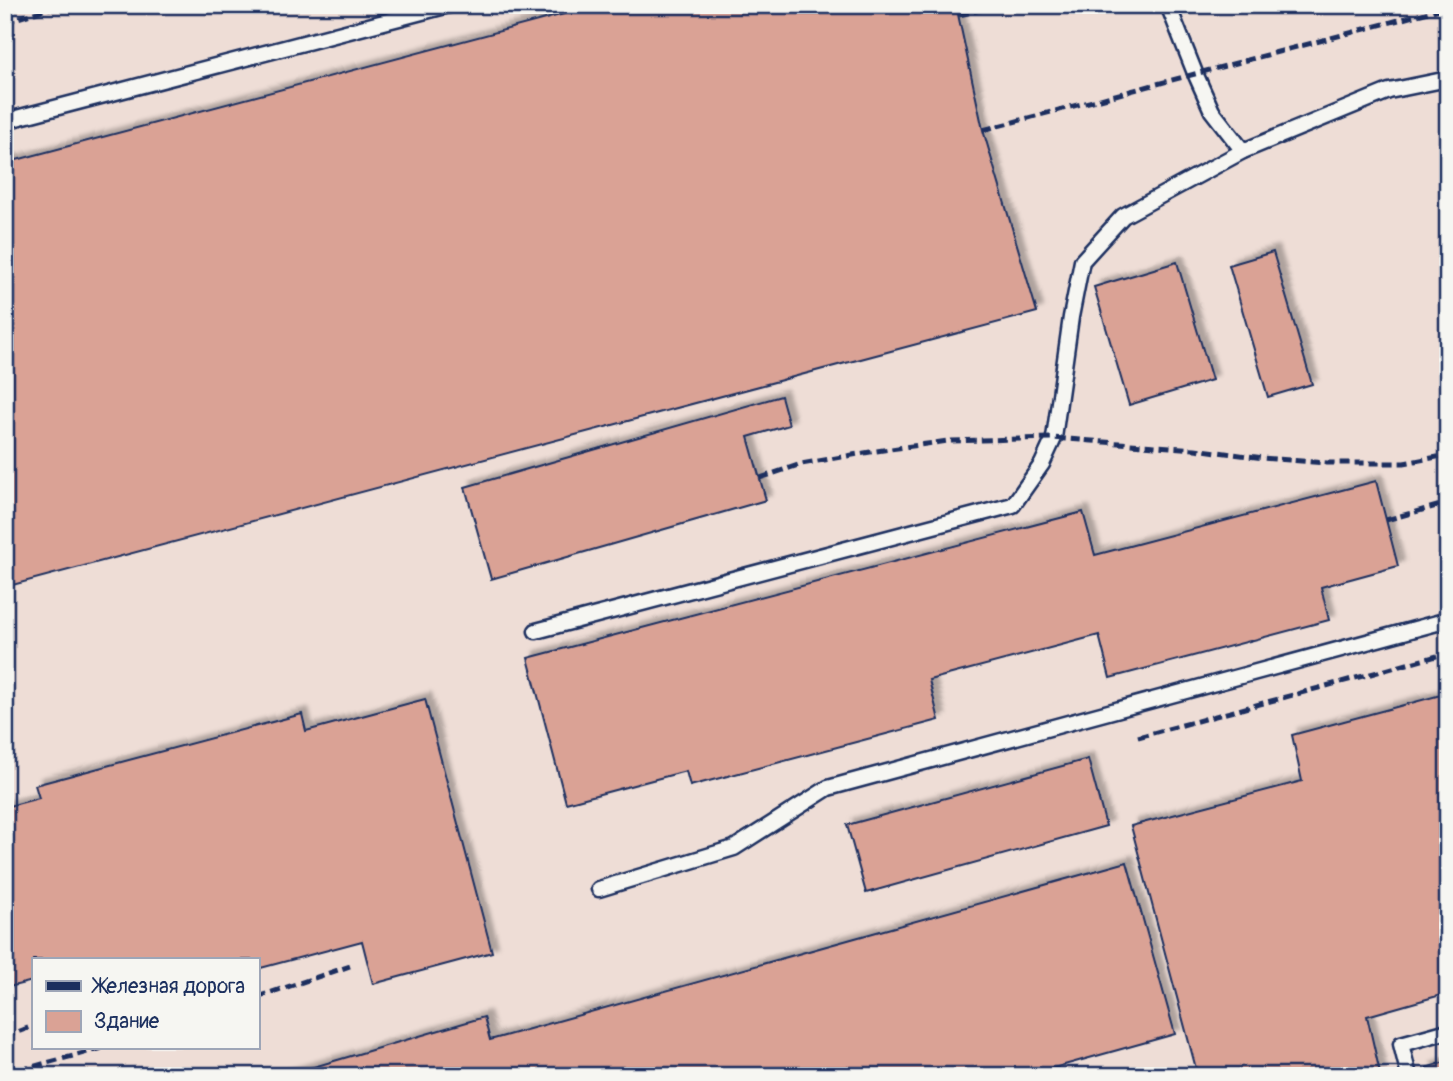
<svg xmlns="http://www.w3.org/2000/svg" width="1453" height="1081" viewBox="0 0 1453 1081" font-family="Pangolin,sans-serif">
  <defs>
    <filter id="shadow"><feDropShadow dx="6" dy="-6" stdDeviation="2" flood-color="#0004"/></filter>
  </defs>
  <rect width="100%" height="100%" fill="#f6f6f2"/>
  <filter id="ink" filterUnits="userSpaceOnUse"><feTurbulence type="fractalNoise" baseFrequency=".0143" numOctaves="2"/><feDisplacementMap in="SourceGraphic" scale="14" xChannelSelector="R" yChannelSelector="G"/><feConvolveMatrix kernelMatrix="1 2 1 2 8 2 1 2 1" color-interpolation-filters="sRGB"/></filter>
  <g filter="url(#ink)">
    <path fill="#eeddd6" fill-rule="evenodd" d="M5,5H1448V1076H5ZM33,960H257V1048H33Z"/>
    <g fill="#daa295" stroke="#1b2f5e" stroke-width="2" filter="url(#shadow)">
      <polygon points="598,5 956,5 983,130 1037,312 5,587 5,163"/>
      <polygon points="1273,252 1312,384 1268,397 1229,265"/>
      <polygon points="1177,262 1212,380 1129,405 1094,287"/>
      <polygon points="781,396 789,425 748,437 766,500 491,579 465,487"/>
      <polygon points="1376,481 1398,566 1321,587 1329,620 1110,678 1099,635 929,680 939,720 690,786 686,771 566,803 528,658 1083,512 1095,555"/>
      <polygon points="1448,693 1448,993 1367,1016 1380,1073 1367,1076 1198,1076 1131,826 1302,781 1292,735"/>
      <polygon points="425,699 492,952 373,984 362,941 257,969 257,960 33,960 33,981 5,988 5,807 39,798 35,785 302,714 306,731"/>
      <polygon points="1088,759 1106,826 866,893 847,825"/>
      <polygon points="1127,862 1175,1034 1025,1076 283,1076 484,1017 490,1040"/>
      <polygon points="1448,1061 1448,1076 1429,1076 1426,1068"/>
    </g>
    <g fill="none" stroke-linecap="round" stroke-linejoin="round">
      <defs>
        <g id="lane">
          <polyline points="1168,5 1195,73 1212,111 1243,151"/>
          <polyline points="5,121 449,5"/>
          <polyline points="536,631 1013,505 1042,464 1054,438 1071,317 1082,261 1123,216 1243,151 1389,91 1448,79"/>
          <polyline points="599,889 734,848 828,788 1448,620"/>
          <polyline points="1409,1076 1401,1044 1448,1031"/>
        </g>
      </defs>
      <use href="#lane" stroke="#1b2f5e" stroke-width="19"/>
      <use href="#lane" stroke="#f6f6f2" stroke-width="14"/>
      <g stroke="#1b2f5e" stroke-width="5" stroke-dasharray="10 5" stroke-linecap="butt">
        <polyline points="959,15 1002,5"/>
        <polyline points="5,22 60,5"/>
        <polyline points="983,130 1448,7"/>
        <polyline points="760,478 801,464 876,451 948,441 1054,438 1195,449 1263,458 1327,463 1404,463 1448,455"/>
        <polyline points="1386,520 1448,503"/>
        <polyline points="1138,737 1448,653"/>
        <polyline points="257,997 350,966"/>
        <polyline points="5,1037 33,1026"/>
        <polyline points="5,1074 103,1048"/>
      </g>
    </g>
  </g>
  <rect width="1453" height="1081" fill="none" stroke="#f6f6f2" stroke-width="28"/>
  <rect x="14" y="14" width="1425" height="1053" fill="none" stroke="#1b2f5e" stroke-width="2.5" filter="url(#ink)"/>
  <rect x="32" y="958" width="228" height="91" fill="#f6f6f2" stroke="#9ea6b7" stroke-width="2"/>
  <rect x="46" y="981" width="35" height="10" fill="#1b2f5e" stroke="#9ea6b7" stroke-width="2"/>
  <text x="94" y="993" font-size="21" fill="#1b2f5e">Железная дорога</text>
  <rect x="46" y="1011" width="35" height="21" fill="#daa295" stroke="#9ea6b7" stroke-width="2"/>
  <text x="94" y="1028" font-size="21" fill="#1b2f5e">Здание</text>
</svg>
